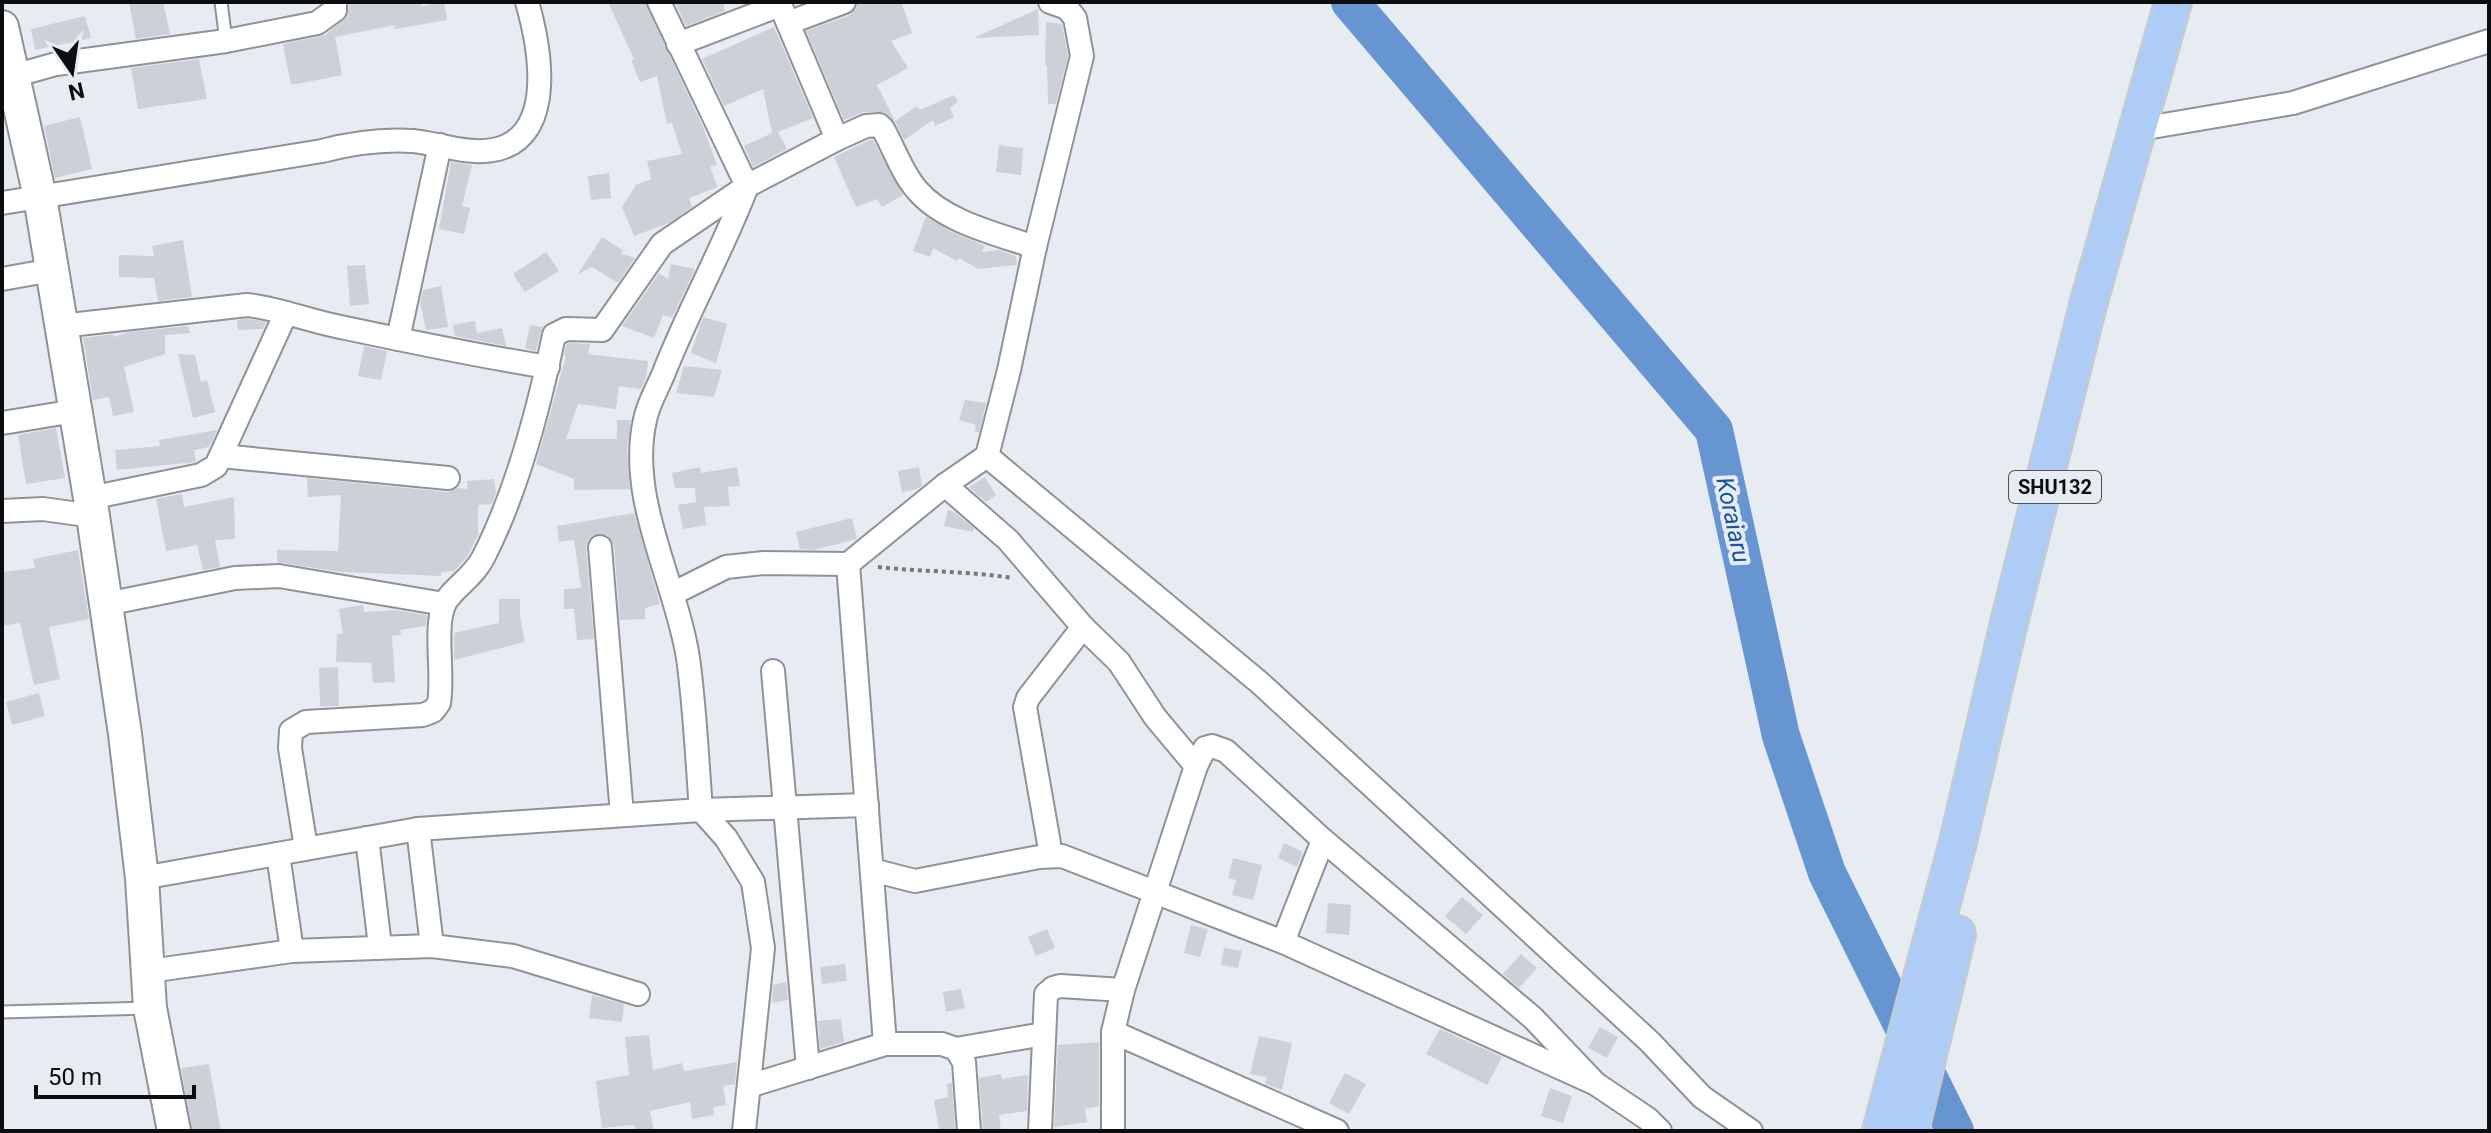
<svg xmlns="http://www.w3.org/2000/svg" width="2491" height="1133" viewBox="0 0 2491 1133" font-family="Roboto,sans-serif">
  <rect width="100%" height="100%" fill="#e7ecf2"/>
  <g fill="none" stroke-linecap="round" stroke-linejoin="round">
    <polyline stroke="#6795d1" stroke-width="38" points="1350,2 1714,430 1781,736 1827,873 1955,1131"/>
  </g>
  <g fill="#ccd1d8">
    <polygon points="129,2 163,2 170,34 136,39"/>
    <polygon points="360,2 422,2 422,6 444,2 447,20 395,29 395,25 335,37 342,75 291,85 283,44 325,35 347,17 349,4"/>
    <polygon points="608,2 645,2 703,127 717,165 710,167 718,187 689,198 692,207 669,223 634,236 622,207 636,185 651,179 647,161 682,154 672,123 667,124 657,76 640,82 631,60 634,59"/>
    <polygon points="675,2 723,2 725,11 686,26"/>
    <polygon points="858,2 901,2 912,33 891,41 908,68 877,85 895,121 917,106 920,110 954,95 958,102 950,108 954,117 935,126 933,120 904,140 895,122 883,112 864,112 844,120 806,31 850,15 855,10"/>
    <polygon points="1038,9 1039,35 976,38 976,37"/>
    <polygon points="85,16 91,38 35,50 31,29"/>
    <polygon points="1046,22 1062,24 1068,56 1056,104 1048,104 1047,65 1045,65"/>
    <polygon points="774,27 813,118 778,132 787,149 753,167 744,146 772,133 763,89 724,106 702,59"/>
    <polygon points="199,59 207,99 138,109 131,68"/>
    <polygon points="80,117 92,169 55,178 44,126"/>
    <polygon points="870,140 873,140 903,195 882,207 877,199 856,207 834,157"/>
    <polygon points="999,145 1023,148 1021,175 996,172"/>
    <polygon points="451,162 472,165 462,206 470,208 464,234 439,229"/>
    <polygon points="609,173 611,198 591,200 588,176"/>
    <polygon points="926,217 950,231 985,246 982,252 999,250 1016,256 1017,265 978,269 959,258 957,261 933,248 930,257 913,251"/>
    <polygon points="602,237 624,251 620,253 635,258 618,283 592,267 578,274"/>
    <polygon points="183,240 192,297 158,301 154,278 119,277 119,255 154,256 152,246"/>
    <polygon points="546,252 559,271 525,292 513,274"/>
    <polygon points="671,264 695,269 672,318 663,315 654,338 622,326 659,273 668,279"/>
    <polygon points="365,265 369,304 350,306 347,266"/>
    <polygon points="441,286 448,327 426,330 420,302 423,290"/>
    <polygon points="703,317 727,324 716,363 691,353"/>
    <polygon points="247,319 256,320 266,322 263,329 238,330 237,320"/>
    <polygon points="475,321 477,333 502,328 506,346 455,336 453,325"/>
    <polygon points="530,325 542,327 536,351 525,349"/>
    <polygon points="188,326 190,333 165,335 165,354 124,367 134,412 113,416 109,397 93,400 83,338 113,334 113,337 129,332"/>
    <polygon points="569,343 590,344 588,354 648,361 646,378 641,389 619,386 616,409 578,404 566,439 617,439 617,420 631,420 627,450 630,489 574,490 574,479 536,464 566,356 564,356 566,345"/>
    <polygon points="364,346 387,351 381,380 358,376"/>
    <polygon points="178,354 195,355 201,382 207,380 215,412 193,418"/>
    <polygon points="684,366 722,370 714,397 676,393"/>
    <polygon points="965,400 986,403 979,432 975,432 976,425 959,420"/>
    <polygon points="56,428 65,478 26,484 18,435"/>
    <polygon points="217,430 209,447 194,450 196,462 117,470 115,450 160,446 159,440"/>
    <polygon points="700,467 701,473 737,467 740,486 728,487 730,506 704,507 706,525 683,529 678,505 696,502 695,488 675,488 672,473"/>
    <polygon points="919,467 922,486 917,489 902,492 898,471"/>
    <polygon points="985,477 996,495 986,502 969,487"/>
    <polygon points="307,478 447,492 457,488 467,489 467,481 494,479 496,493 492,504 478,505 478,535 467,557 454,571 441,572 441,576 342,572 277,562 277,550 338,551 341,495 308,497"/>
    <polygon points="182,494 184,507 234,497 235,539 215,540 220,567 203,570 197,545 166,551 156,499"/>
    <polygon points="948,510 954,512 974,528 973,532 944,526"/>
    <polygon points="634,513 660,604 645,608 645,619 620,620 614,545 607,535 593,535 588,540 586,548 594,639 577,640 574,609 564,609 564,589 581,588 574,540 559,542 557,526"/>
    <polygon points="852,518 857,539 814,550 800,549 796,532"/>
    <polygon points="78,550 89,619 49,627 60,679 34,685 20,623 2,626 2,572 35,568 33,559"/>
    <polygon points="499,599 520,599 520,617 525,642 454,660 454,633 499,623"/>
    <polygon points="363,605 364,612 394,610 427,615 426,626 400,630 401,635 392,636 395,682 373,683 371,663 336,662 337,634 343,634 339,609"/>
    <polygon points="338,667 339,706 320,706 319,668"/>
    <polygon points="39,693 45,716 12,725 6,702"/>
    <polygon points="1284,843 1303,852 1297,867 1278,858"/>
    <polygon points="1233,858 1262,865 1253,900 1232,895 1236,880 1228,878"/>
    <polygon points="1462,897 1483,915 1466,934 1445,916"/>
    <polygon points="1328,903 1351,905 1349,935 1326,933"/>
    <polygon points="1191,925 1208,929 1200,957 1184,953"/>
    <polygon points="1047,929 1055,948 1036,956 1028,937"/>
    <polygon points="1224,948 1242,951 1238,968 1221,965"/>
    <polygon points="1521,954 1537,968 1519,988 1503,974"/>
    <polygon points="845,964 847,981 822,984 820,967"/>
    <polygon points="786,982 788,1000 772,1003 773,985"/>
    <polygon points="961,989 965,1008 946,1012 943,992"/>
    <polygon points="592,995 624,1004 622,1022 589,1018"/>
    <polygon points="841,1019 844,1042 820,1049 818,1021"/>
    <polygon points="1600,1027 1618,1037 1607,1058 1588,1048"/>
    <polygon points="1440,1029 1502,1057 1487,1085 1426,1054"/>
    <polygon points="649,1035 653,1070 682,1063 684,1071 737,1062 735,1084 723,1086 726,1105 713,1107 714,1115 692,1119 690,1102 650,1111 654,1131 635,1131 634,1125 602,1128 596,1081 629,1075 625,1037"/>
    <polygon points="1259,1036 1292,1043 1282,1090 1265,1084 1267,1077 1250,1074"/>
    <polygon points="1099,1042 1099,1106 1085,1109 1087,1122 1054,1127 1058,1045"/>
    <polygon points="209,1064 221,1131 192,1131 181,1068"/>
    <polygon points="1345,1073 1366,1084 1349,1114 1329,1103"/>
    <polygon points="1001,1074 1002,1079 1028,1075 1027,1111 999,1115 1001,1131 983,1131 979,1078"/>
    <polygon points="952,1083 955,1131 939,1131 934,1100 948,1097 947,1084"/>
    <polygon points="1550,1088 1572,1096 1563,1123 1541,1116"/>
  </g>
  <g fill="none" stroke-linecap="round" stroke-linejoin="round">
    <defs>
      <g id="lane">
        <polyline points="221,2 226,41"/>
        <polyline points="2,1012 149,1008"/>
      </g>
      <g id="street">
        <polyline points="1050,2 1067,8 1075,18 1082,56 1035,247 1009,370 987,456 1260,683 1650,1042 1702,1097 1751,1131"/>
        <polyline points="788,23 844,2"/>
        <polyline points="678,44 780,5"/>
        <polyline points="13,76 56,64 226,41 317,23 335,10 335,2"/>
        <polyline points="2152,127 2293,103 2489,41"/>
        <path d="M837,139L866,126L879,125L883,129C894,148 902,173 917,190C944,222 997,234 1035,247"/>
        <path d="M2,203L322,151C352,143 382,139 413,141C441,144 471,156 498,149C557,133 539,44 527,2"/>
        <polyline points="2,279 52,270"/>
        <path d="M61,326L247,305C277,308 306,320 336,326C407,341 477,356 548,367"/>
        <polyline points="398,339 440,145"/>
        <polyline points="2,423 75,411"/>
        <polyline points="221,456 448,478"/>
        <polyline points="945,485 1008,540 1083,627 1119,662 1155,717 1196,766"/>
        <polyline points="90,498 201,475 216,466 286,313"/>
        <polyline points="2,511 43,509 93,516"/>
        <polyline points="600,547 622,815"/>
        <polyline points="674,593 726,567 764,563 848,564"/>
        <polyline points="106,604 235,578 279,576 444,604"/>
        <polyline points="773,671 808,1068"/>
        <polyline points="701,810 726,838 753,882 763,948 744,1131"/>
        <polyline points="701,810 867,805"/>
        <polyline points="418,829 432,946"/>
        <polyline points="367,838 380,946"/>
        <path d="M306,848L290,748L291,731L306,722L423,715L433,711L439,703C444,676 434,628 444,605C450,590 473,578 483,558C517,492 539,408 554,335L566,329L602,330L662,244L747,186L837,139L779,2"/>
        <polyline points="278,854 292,951"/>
        <polyline points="1051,855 1025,707 1028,698 1083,627"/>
        <polyline points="872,870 915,881 1039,857 1062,856 1283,942 1596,1084 1648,1119 1660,1131"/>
        <path d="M142,878L418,829L701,810C697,759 695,708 688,658C676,581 627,499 645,420C648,403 659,386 665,370C690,307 723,249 747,186L659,2"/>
        <polyline points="1283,942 1323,840"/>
        <polyline points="149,971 292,951 432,946 513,956 638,994"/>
        <polyline points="1113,1032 1337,1131"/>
        <polyline points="885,1044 848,564 945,485 987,456"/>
        <polyline points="956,1049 1044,1034"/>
        <polyline points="749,1086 885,1044 942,1044 956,1049 964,1062 969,1131"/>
        <polyline points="1040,1131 1046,994 1053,988 1060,986 1123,990"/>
        <polyline points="1113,1131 1113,1032 1123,990 1196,766 1205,748 1212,746 1226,751 1323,840 1533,1018 1596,1084"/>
      </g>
      <polyline id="secondary" points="2,27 40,197 93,516 125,734 142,878 150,1008 174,1131"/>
      <g id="primary">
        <polyline points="1881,1131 1958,842 2007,631 2088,305 2173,2"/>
        <polyline points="1910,1131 1957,934"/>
      </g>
    </defs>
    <use href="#lane" stroke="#8e9399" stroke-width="15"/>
    <use href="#street" stroke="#8e9399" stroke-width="26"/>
    <use href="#secondary" stroke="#8e9399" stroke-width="36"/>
    <use href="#primary" stroke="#cacaca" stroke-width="40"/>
    <path stroke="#75787c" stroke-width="4" stroke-dasharray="4 4" stroke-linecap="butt" d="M878,567C923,572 968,571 1013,578"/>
    <use href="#lane" stroke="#fff" stroke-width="11"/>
    <use href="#street" stroke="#fff" stroke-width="22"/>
    <use href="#secondary" stroke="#fff" stroke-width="32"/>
    <use href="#primary" stroke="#adcdf7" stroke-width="36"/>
  </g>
  <g text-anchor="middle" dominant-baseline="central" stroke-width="8" stroke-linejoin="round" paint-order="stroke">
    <rect fill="#e7ecf2" stroke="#4e5053" stroke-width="2" x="2009" y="471" width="92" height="32" rx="6"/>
    <g font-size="20" font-weight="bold" fill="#0c0d0f">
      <text x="2055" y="487">SHU132</text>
    </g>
    <g font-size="24" font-style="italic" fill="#16549d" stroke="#e7ecf2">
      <text transform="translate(1733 520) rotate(78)">Koraiaru</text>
    </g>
  </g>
  <rect width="2491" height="1133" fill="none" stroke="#0c0d0f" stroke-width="8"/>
  <g transform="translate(72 72) rotate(167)" stroke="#e7ecf2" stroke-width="6" paint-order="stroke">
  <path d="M0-6L14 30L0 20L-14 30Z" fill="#0c0d0f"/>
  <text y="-12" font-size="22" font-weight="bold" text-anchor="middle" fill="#0c0d0f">N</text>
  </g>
  <path d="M36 1085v12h158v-12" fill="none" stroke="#0c0d0f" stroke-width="4"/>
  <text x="48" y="1085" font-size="24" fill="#0c0d0f" stroke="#e7ecf2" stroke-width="6" paint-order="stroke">50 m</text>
</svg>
